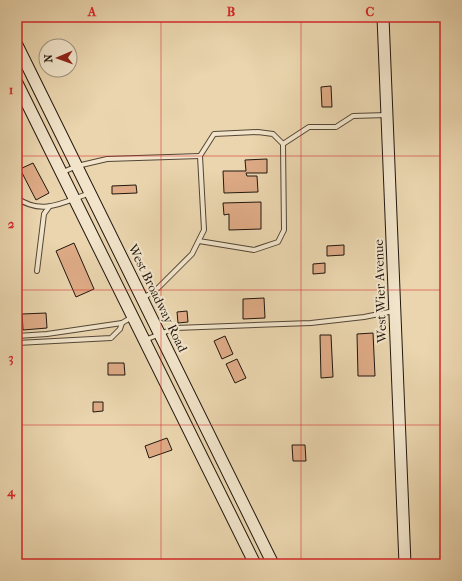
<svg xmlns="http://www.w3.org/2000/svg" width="462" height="581" viewBox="0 0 462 581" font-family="'IM FELL French Canon',serif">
  <rect width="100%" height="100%" fill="#ead5ae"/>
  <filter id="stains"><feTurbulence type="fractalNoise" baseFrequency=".005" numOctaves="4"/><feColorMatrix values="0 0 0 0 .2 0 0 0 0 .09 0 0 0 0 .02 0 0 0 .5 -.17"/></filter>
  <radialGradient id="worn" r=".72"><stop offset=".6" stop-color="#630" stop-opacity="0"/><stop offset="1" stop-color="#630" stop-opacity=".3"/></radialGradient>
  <polygon fill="#9bb6b3" stroke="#6a7671" points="445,218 445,564 440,564 442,412 442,239"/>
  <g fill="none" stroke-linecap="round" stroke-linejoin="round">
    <polyline stroke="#5e6660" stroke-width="1" points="444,564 445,483"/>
  </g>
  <g fill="#deab86" stroke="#21170e">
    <polygon points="331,86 332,107 322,107 321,87"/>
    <polygon points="267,159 267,173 246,173 247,176 257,176 258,192 224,193 223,171 246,171 245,160"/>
    <polygon points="33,163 49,193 36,200 20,169"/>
    <polygon points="136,185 137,193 112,194 112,186"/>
    <polygon points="261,202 261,229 229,230 229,214 224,215 223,203"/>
    <polygon points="74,243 94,289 76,297 56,251"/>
    <polygon points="344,245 344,255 327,256 327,246"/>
    <polygon points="325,263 325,273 313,274 313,264"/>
    <polygon points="264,298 265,318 243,319 243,299"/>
    <polygon points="187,311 188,322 178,323 177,312"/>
    <polygon points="46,313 47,328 23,330 22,314"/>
    <polygon points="373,333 375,376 358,376 357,334"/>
    <polygon points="320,335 331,335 333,377 321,378"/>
    <polygon points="225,336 233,354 222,359 214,341"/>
    <polygon points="237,359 246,378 235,383 226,364"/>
    <polygon points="108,363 124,363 125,375 108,375"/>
    <polygon points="93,402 103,402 103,411 93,412"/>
    <polygon points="167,438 172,450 149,458 145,446"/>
    <polygon points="292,445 305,445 306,461 293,461"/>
  </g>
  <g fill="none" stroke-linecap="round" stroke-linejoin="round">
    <defs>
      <g id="lane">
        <polyline points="283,144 309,127 336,127 353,116 387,115"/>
        <polyline points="63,172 77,166 107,159 200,156"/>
        <path d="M17,198C42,216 64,202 90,193"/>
        <polyline points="37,271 44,214 49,207"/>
        <polyline points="143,298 156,290 192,254 204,230 200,156 214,134 258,132 273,134 283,144 284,230 278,242 254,250 199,241"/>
        <polyline points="17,336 47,334 122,323"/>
        <polyline points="145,340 175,328 311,323 364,317 394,311"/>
        <polyline points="17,343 111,338 120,329 122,323 132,317"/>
      </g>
      <g id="secondary">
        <polyline points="383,17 405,564"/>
        <polyline points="17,45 273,564"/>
        <polyline points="17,83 255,564"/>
      </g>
    </defs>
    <use href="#lane" stroke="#534636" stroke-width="6"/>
    <use href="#secondary" stroke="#21170e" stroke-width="13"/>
    <use href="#lane" stroke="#f1e4ca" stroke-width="4"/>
    <use href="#secondary" stroke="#f1e4ca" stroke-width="11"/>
  </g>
  <path fill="none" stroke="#d62828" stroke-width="1" stroke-opacity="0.55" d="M161,17V564M301,17V564M17,156H445M17,290H445M17,425H445"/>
  <g text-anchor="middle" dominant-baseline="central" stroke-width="4" stroke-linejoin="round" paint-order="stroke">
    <g font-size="13" fill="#21170e" stroke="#f1e4ca">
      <text transform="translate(380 291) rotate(-92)">West Wier Avenue</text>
      <text transform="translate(158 298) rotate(64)">West Broadway Road</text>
    </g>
  </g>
  <rect width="462" height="581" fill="none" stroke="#ead5ae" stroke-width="44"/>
  <g transform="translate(58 58) rotate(268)"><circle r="19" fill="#f1e4ca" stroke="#9e927f"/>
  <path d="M0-3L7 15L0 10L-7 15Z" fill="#8f2418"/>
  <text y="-6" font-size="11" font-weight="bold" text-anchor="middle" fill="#21170e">N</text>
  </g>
  <rect x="22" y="22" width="418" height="537" fill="none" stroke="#d62828" stroke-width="1.5"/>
  <g font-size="13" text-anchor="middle" font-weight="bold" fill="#d62828">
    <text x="92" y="16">A</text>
    <text x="231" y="16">B</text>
    <text x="370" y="16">C</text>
    <text x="11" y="94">1</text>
    <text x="11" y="228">2</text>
    <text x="11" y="362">3</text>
    <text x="11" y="496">4</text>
  </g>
  <rect width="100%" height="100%" filter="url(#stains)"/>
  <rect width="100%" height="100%" fill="url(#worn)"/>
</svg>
